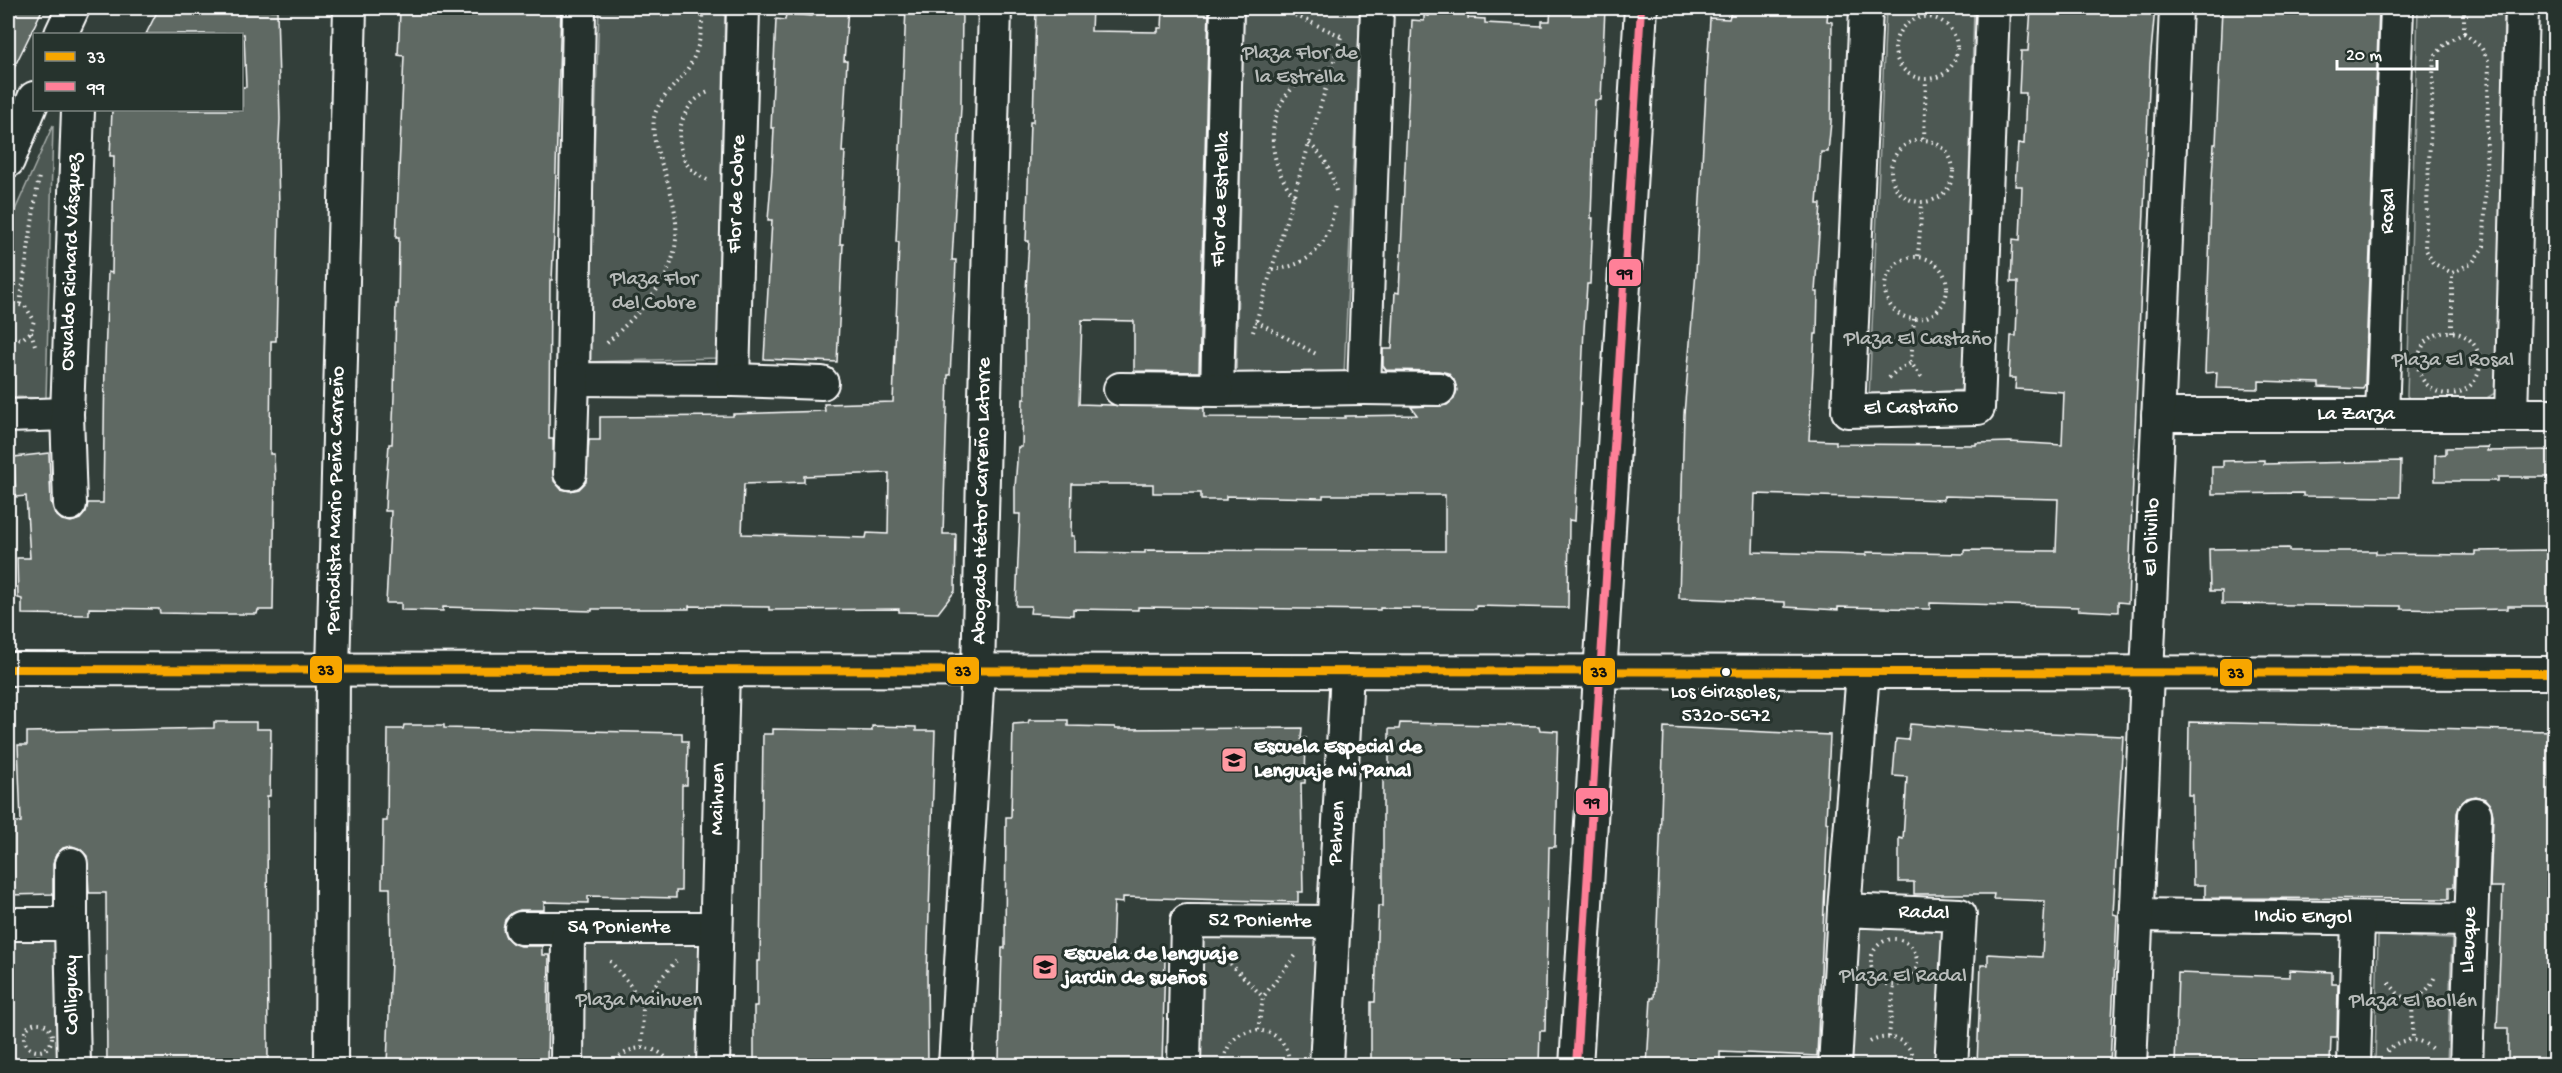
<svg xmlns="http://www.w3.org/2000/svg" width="2562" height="1073" viewBox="0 0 2562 1073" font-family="'Gochi Hand',sans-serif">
  <rect width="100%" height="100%" fill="#333f3a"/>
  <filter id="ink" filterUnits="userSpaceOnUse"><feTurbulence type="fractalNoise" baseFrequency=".0167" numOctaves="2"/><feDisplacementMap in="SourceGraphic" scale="12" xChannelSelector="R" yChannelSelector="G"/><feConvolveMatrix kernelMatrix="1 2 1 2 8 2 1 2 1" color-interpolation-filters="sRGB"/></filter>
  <g filter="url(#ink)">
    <g fill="#4d5853" stroke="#a6aca9" stroke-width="1.5">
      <polygon points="599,8 725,8 717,358 587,362"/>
      <polygon points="1244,8 1360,8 1344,375 1236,375"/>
      <polygon points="1886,8 1974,8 1963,390 1869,397"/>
      <polygon points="2418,8 2504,8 2498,391 2476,405 2420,407 2407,396"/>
      <polygon points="53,125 46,398 8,397 8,226"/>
      <polygon points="1857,925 1956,928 1947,1065 1848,1066"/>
      <polygon points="1305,933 1321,945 1317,1065 1195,1066 1199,946 1206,937"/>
      <polygon points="586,936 692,937 702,950 702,1065 576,1066 576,947"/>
      <polygon points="2378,936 2452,939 2447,1065 2375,1065"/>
      <polygon points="57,939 59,1065 8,1065 8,941"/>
    </g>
    <g fill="#5f6964" stroke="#fff" stroke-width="1.5" fill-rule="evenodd">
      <polygon points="8,8 43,8 8,80"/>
      <polygon points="159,8 277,10 280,119 278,160 279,209 276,341 271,341 270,454 274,454 275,479 273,610 258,610 257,614 218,614 160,613 159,609 89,608 89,615 22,614 22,599 18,598 17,558 30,558 26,496 16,497 14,457 49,453 51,502 55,514 62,520 71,522 80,519 86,512 88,503 103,503 105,360 108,272 112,273 114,156 110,156 112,110 242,110 242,87 246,87 244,34 146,34"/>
      <path d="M409,8H561L554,234L552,280H550L549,439H553L554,481L561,489L570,491L579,489L586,482L589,440H600V417L733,416V414L825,411L824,404L893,402L899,242H896L906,8H962L961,107L952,260H956L955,285L950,375H948L943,534H956L955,591L938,613L899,612V609L769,610V607L689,606V609H592V611L443,607V611L401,610V603H386L391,511H385L386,485L389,444H392L394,396L396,304H398L399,238H396L404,56L398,55L400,11L409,12ZM889,473L888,534L867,533L866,538L742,534L744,484L804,482V476Z"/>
      <polygon points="812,8 848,8 844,61 847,61 842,152 845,152 840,244 843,244 837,362 764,359 772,220 768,220 772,171 774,128 771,128 776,19 785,20 786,14 812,16"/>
      <path d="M1036,8H1092L1091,31L1158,32V28H1162L1163,8H1209L1199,372L1134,371V321L1082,320L1079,404L1204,408V417L1345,418V416L1417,415L1411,407L1447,405L1454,399L1457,390L1454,380L1448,373L1439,371L1386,370L1383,366V349H1392L1395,292L1399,293L1412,20L1424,21V15L1429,16L1430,8H1468V18L1485,19V23L1542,26V21H1550L1551,8H1605L1601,100H1595L1591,218H1593L1590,284H1587L1584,329L1575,521L1569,520L1568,608L1476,606V609L1380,608V610L1138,607V610L1073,609V615L1030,613L1031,606H1016L1020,514H1015V488L1018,447H1022L1023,399H1025V307L1029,241H1026L1027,215L1030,122H1033ZM1072,484H1153V493H1201V500H1226V496L1323,498V495H1445V551L1145,550V553L1074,552V536H1071Z"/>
      <path d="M1732,8L1828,11L1827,21L1832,22L1831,122L1828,152H1821L1817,204H1821L1815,292H1818L1817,334H1815L1809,440L1836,441V444L1976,445V443L2010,442L2062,445L2064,392L2015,389L2016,378H2009L2011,336H2016L2018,282H2011L2013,239L2020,240L2022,186H2015L2018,143L2024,144L2026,93H2019L2021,51H2028L2031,8H2155L2150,63L2128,603L2118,602V612L2078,610V607L1930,603V609L1838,607V610L1785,607V602L1679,598L1684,414L1696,272L1710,18L1729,19ZM1755,494L1944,500V496L2058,499L2056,551L1964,550V554L1866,552V555L1753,552Z"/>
      <polygon points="2222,8 2379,8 2365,384 2363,389 2319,387 2319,383 2259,381 2259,389 2216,388 2217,372 2205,373 2212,178 2214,144 2216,144"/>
      <polygon points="2488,447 2487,451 2554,450 2554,477 2498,477 2498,481 2435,481 2435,455 2446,454 2446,448"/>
      <polygon points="2264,460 2264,464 2401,461 2400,497 2303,496 2303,493 2212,494 2212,467 2223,467 2223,461"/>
      <polygon points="2289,548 2289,551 2376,551 2376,554 2475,555 2475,551 2553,550 2552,606 2508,606 2508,609 2453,610 2401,609 2401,606 2222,604 2222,591 2210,591 2209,549"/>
      <polygon points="1029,720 1068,720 1068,726 1115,727 1115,729 1302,728 1301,739 1306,738 1305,783 1301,783 1303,892 1298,892 1298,902 1123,897 1123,903 1114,902 1112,954 1145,955 1145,959 1165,959 1162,1065 1014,1065 1014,1060 999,1060 1002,948 1005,948 1006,817 1011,817 1013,724 1028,723"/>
      <polygon points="214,722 256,722 256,729 271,729 270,796 267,796 268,1065 107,1065 106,893 89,893 87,856 80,849 72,846 63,848 56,855 53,864 53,894 8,895 8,822 21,822 18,745 27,745 27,732 214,728"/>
      <polygon points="2189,722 2554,731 2554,953 2550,1065 2508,1065 2508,1028 2497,1028 2503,887 2490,887 2493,815 2491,806 2485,799 2476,796 2467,798 2460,805 2457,813 2454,887 2449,887 2449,899 2205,898 2205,885 2193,885 2192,795 2188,795"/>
      <polygon points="1400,723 1539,726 1540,730 1558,731 1555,847 1549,847 1545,1031 1540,1031 1539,1065 1371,1065 1371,1002 1375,1002 1378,906 1383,906 1383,773 1389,773 1389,729 1399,729"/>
      <polygon points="1910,724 2001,731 2123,736 2113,914 2117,915 2110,1065 1977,1065 1981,965 1988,965 1988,954 2042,957 2045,901 1993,899 1994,894 1914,894 1914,882 1899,882 1899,838 1903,839 1907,777 1893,776 1896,739 1908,740"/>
      <polygon points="404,725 444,725 444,728 682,733 682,741 688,741 687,785 682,785 681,891 676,891 676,898 588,896 588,903 544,902 544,910 520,910 512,913 505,920 503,929 506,937 512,943 521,946 542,946 542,955 549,955 547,1065 387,1065 391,960 390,888 382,888 383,821 387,821 388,729 403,729"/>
      <polygon points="872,726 916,727 916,731 935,731 927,973 928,1065 754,1065 754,1006 757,1006 757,961 760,961 763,734 773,734 773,729 872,731"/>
      <polygon points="1664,727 1830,735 1826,822 1828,823 1817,1056 1720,1052 1720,1065 1647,1065 1651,998 1654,998 1656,957"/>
      <polygon points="2290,970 2332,972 2332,984 2338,984 2337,1037 2331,1037 2330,1065 2175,1065 2178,973 2290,977"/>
    </g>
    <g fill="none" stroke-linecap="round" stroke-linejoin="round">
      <defs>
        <g id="minor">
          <polyline points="579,8 573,379 733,380 743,8"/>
          <polyline points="1227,8 1217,390 1364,388 1377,8"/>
          <polyline points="1866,8 1848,411 1978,408 1993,8"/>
          <polyline points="61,34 73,8"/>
          <polyline points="8,161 34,98"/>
          <polyline points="733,380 822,383"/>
          <polyline points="1364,388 1439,389"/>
          <polyline points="1120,389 1217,390"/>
          <polyline points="2158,415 2554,415"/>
          <polyline points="2382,415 2397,8"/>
          <polyline points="2511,415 2522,8"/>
          <polyline points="8,416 67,414"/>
          <polyline points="570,473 573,379"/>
          <polyline points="70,504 67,414 78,110"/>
          <polyline points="8,669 2554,673"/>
          <polyline points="71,864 71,924"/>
          <polyline points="1844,910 1863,672"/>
          <polyline points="2136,915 2471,920"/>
          <polyline points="8,924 71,924 74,1066"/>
          <polyline points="521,928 716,928"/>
          <polyline points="331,1066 333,670 350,8"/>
          <polyline points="567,1066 568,928"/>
          <polyline points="713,1066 723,670"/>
          <polyline points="955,1066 978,671 995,8"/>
          <polyline points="1184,1066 1187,921 1333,922"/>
          <polyline points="1326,1066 1347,671"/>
          <polyline points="1576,1066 1641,8"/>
          <polyline points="1835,1066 1844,910 1960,915 1951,1066"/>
          <polyline points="2130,1066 2176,8"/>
          <polyline points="2354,1066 2358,919"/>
          <polyline points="2466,1066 2475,814"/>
        </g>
      </defs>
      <use href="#minor" stroke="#fff" stroke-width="36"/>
      <g stroke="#fff" stroke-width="4" stroke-dasharray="1.5 4.5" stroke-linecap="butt">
        <polyline points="1279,8 1341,36"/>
        <polyline points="1929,16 1929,8"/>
        <circle cx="1926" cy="48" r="31"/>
        <polygon points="2464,33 2481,47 2489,62 2484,246 2473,262 2452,273 2433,263 2425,248 2434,57 2446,43"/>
        <polyline points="2464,33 2464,8"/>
        <polyline points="1924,139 1926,79"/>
        <circle cx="1922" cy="171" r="31"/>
        <path d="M1309,144C1326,157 1331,171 1336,191"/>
        <path d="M707,180C699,176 689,169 685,161C672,136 683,101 709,92"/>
        <path d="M1294,196C1257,150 1268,81 1331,69"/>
        <polyline points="1918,256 1922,202"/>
        <circle cx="1916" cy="288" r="31"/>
        <path d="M1272,270C1313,265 1329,244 1335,204"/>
        <polyline points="20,304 39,176"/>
        <polyline points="8,306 14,304 25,306 34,320 31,332 22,339 8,337"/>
        <polyline points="1914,319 1911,363 1922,378"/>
        <polyline points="1256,321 1316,354"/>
        <circle cx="2449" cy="363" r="31"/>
        <polyline points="31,332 35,345"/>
        <polyline points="1253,332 1341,37"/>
        <polyline points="2452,332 2452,273"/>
        <path d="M607,343C662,291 693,259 667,180C661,159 651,142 654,118C658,97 680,83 690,65C700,47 703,27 702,8"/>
        <polyline points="1889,378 1895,372 1911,363"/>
        <circle cx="1894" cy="962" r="23"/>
        <polyline points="1222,955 1263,997"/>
        <polyline points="610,961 631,986 642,1006"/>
        <path d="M2389,983L2399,995L2409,1000C2422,996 2430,989 2435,976"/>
        <polyline points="2412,999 2413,1039"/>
        <circle cx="38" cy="1037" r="14"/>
        <polyline points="1258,1030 1263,997 1296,955"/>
        <polyline points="1889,1037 1894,985"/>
        <path d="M1870,1042C1890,1031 1914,1041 1915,1066"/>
        <polyline points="642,1047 643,1007 655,985 676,961"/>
        <path d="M2387,1051C2401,1037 2419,1036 2433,1050"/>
        <polyline points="38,1055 38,1066"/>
        <path d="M612,1066C626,1043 658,1041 672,1066"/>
        <path d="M1224,1066C1224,1017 1291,1020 1289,1066"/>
      </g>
      <use href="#minor" stroke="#26332d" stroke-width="32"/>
      <defs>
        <polyline id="bus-1" points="8,669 2554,673"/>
        <polyline id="bus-2" points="1576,1066 1641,8"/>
      </defs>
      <use href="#bus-1" stroke="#26332d" stroke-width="12"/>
      <use href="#bus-2" stroke="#26332d" stroke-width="12"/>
      <use href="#bus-1" stroke="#f7a600" stroke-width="8"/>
      <use href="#bus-2" stroke="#ff8098" stroke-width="8"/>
    </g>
  </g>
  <defs>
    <symbol id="school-square" viewBox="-11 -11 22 22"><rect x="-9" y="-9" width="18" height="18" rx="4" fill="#ff9aa2" stroke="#26332d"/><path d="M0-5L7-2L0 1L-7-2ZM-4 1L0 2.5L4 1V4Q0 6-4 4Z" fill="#111"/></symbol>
  </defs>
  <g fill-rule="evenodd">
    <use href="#school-square" x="1219" y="745" width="30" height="30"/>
    <use href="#school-square" x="1030" y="952" width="30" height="30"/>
  </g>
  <circle fill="#fff" stroke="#26332d" stroke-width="2" cx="1726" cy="672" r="5"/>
  <g text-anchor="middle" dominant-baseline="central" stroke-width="6" stroke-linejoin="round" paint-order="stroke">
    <g font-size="20" fill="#fff" stroke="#26332d">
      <text x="1726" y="693">Los Girasoles,<tspan x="1726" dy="24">5320-5672</tspan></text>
    </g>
    <g font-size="21" fill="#b8bcba" stroke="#26332d">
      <text x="1300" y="54">Plaza Flor de<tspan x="1300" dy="24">la Estrella</tspan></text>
      <text x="654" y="280">Plaza Flor<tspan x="654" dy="24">del Cobre</tspan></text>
      <text x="1918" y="340">Plaza El Castaño</text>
      <text x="2453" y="361">Plaza El Rosal</text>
      <text x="1903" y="977">Plaza El Radal</text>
      <text x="639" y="1001">Plaza Maihuen</text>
      <text x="2413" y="1002">Plaza El Bollén</text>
    </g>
    <g font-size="21" fill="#fff" stroke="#26332d">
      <text transform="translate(738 194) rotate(-88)">Flor de Cobre</text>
      <text transform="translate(1222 199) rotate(-88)">Flor de Estrella</text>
      <text transform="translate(2389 211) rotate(-88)">Rosal</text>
      <text transform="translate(72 262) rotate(-88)">Osvaldo Richard Vásquez</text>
      <text transform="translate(1911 409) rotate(-1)">El Castaño</text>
      <text x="2356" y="415">La Zarza</text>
      <text transform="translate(337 500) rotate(-89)">Periodista Mario Peña Carreño</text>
      <text transform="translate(983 501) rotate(-89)">Abogado Héctor Carreño Latorre</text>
      <text transform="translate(2153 537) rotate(-88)">El Olivillo</text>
      <text transform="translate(719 799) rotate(-89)">Maihuen</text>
      <text transform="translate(1338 833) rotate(-87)">Pehuen</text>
      <text transform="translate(1924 914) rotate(2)">Radal</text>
      <text transform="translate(2303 918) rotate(1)">Indio Engol</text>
      <text transform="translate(1260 922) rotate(1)">52 Poniente</text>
      <text x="619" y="928">54 Poniente</text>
      <text transform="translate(2470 940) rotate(-88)">Lleuque</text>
      <text transform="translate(73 995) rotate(-91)">Colliguay</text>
    </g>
    <g font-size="21" font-weight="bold" fill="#fff" stroke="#26332d" text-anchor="start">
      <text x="1254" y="748">Escuela Especial de<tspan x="1254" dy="24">Lenguaje Mi Panal</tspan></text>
      <text x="1064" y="955">Escuela de lenguaje<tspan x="1064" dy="24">jardin de sueños</tspan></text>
    </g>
  </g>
  <g stroke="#26332d" stroke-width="2">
    <rect x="1608" y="258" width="34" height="29" rx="6" fill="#ff8098"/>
    <rect x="309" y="655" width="34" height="29" rx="6" fill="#f7a600"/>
    <rect x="946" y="656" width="34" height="29" rx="6" fill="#f7a600"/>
    <rect x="1582" y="657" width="34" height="29" rx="6" fill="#f7a600"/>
    <rect x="2219" y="658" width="34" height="29" rx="6" fill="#f7a600"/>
    <rect x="1575" y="787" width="34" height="29" rx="6" fill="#ff8098"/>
  </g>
  <g font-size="16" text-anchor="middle" font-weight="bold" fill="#111">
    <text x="1625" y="278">99</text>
    <text x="326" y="675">33</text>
    <text x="963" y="676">33</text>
    <text x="1599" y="677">33</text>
    <text x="2236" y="678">33</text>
    <text x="1592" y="807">99</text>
  </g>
  <rect width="2562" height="1073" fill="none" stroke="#26332d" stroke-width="30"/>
  <rect x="15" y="15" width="2532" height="1043" fill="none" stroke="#fff" stroke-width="2" filter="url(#ink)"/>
  <rect x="33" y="33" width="210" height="78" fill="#26332d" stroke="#7d8581" stroke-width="1.5"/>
  <rect x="45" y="52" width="30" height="9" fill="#f7a600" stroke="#7d8581" stroke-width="1.5"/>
  <text x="87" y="63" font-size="18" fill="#ffffff">33</text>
  <rect x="45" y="82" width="30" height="9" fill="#ff8098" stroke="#7d8581" stroke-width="1.5"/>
  <text x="87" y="93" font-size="18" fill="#ffffff">99</text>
  <path d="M2337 60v9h100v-9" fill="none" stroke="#ffffff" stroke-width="3"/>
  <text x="2346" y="60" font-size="18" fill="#ffffff" stroke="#26332d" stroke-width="4.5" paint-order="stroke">20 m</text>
</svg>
